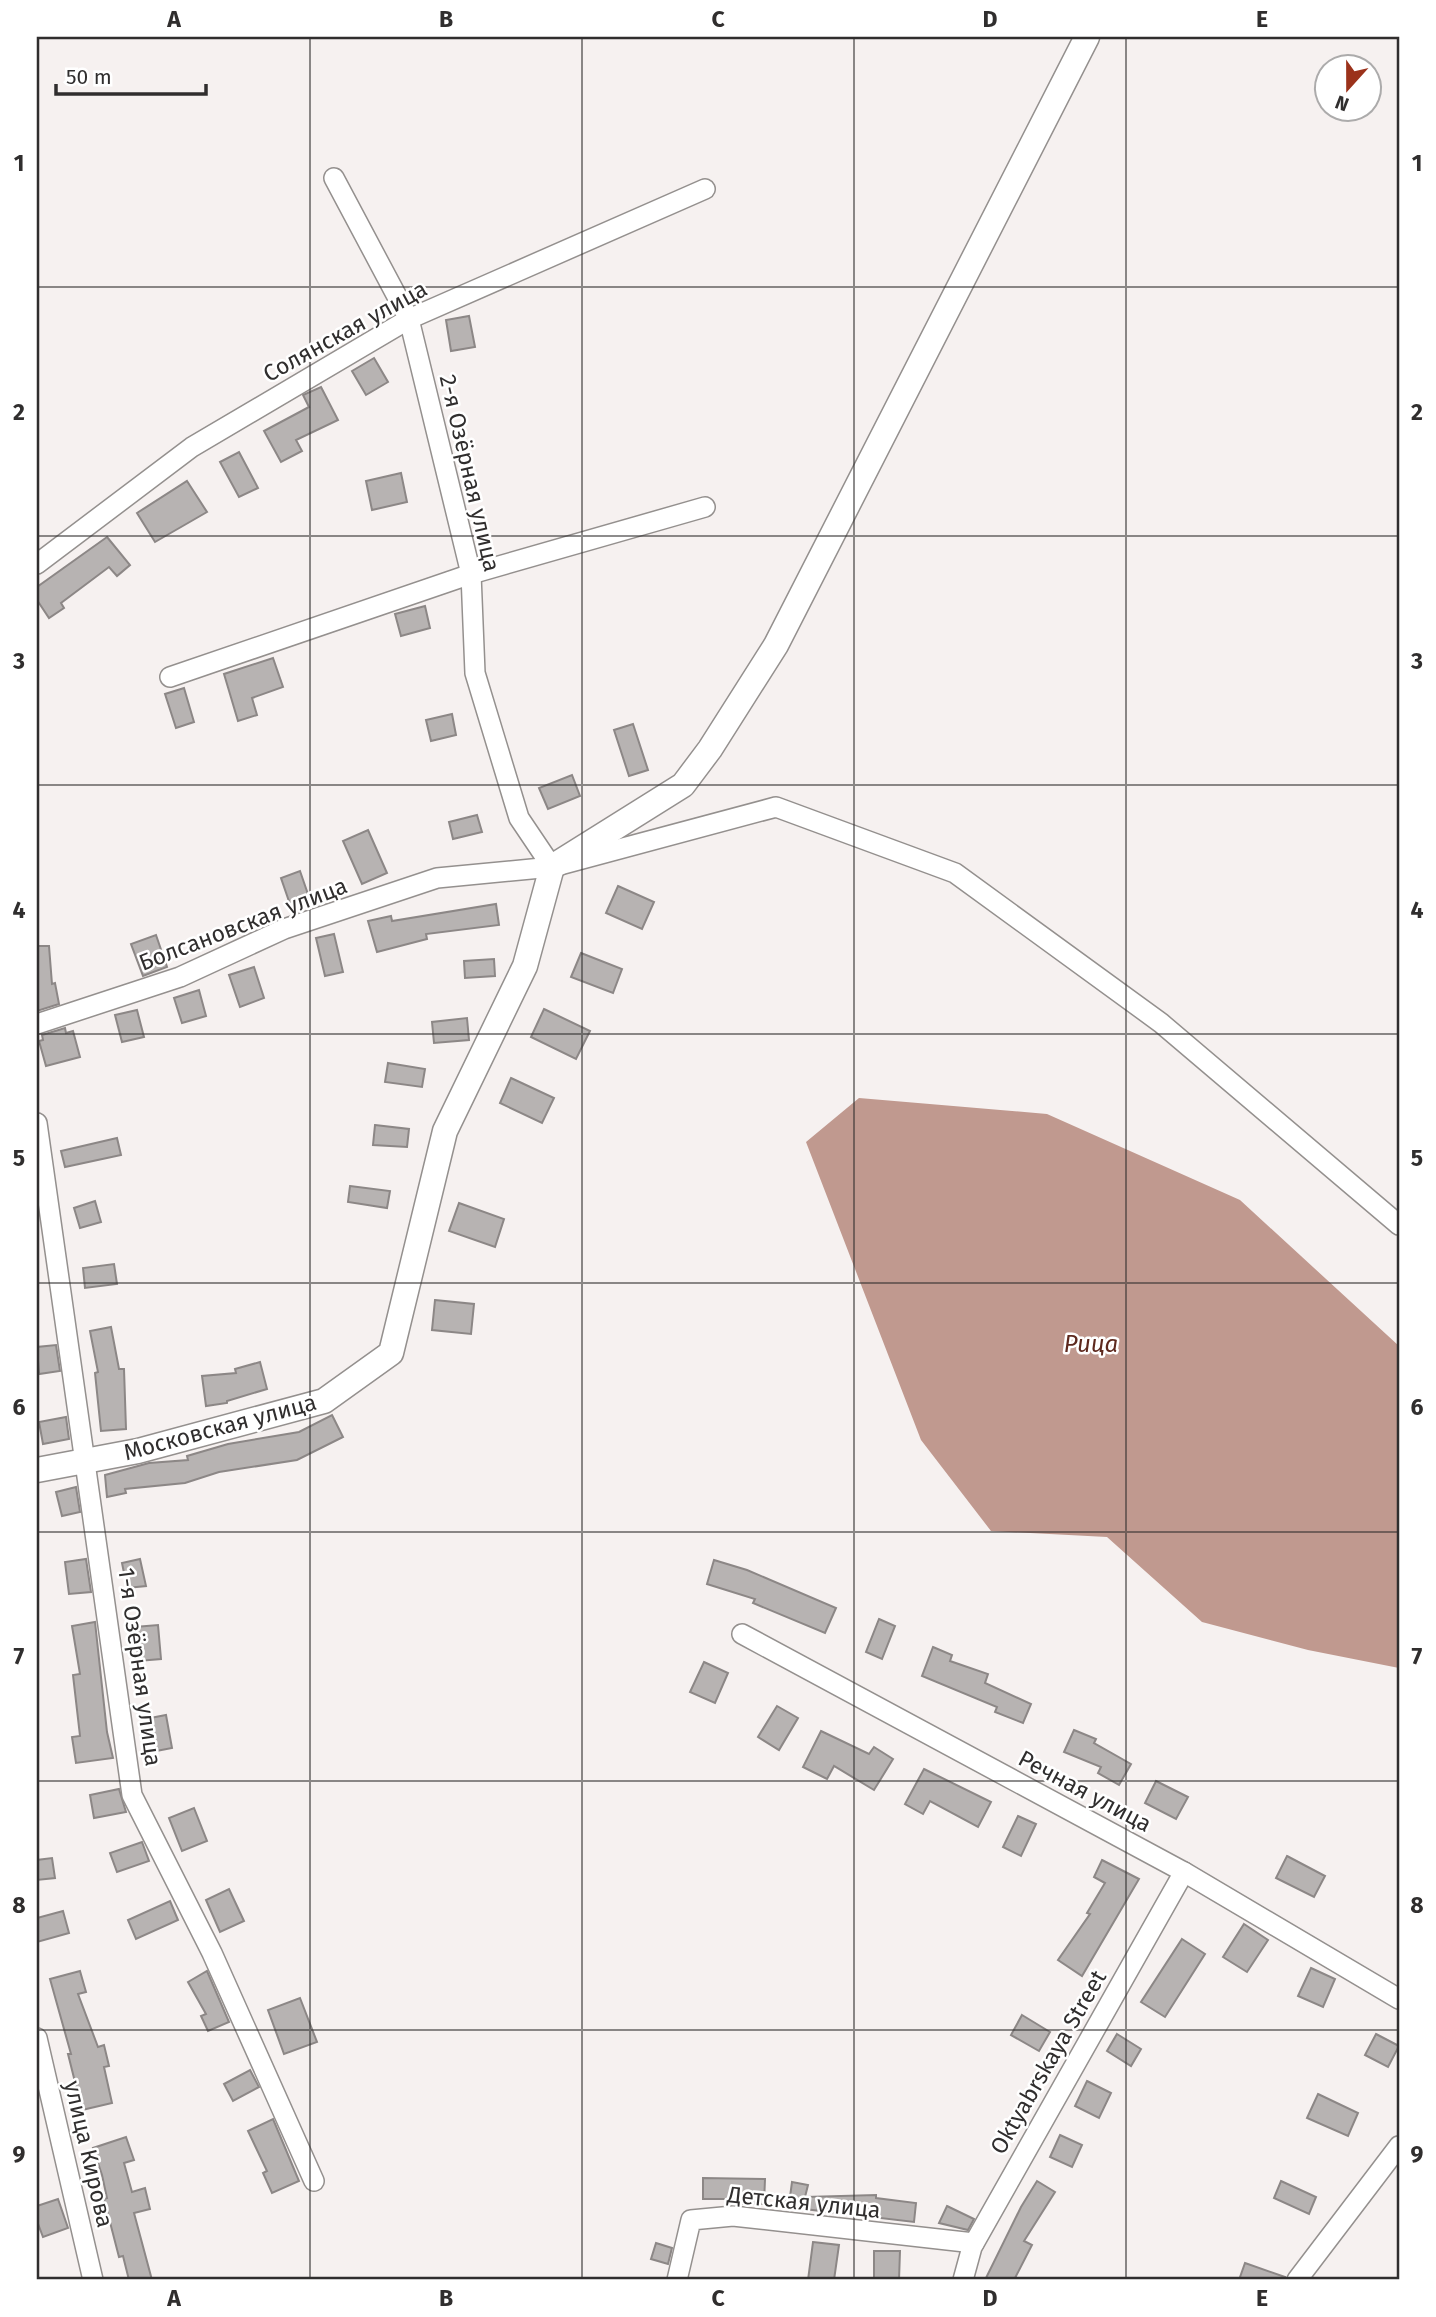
<svg xmlns="http://www.w3.org/2000/svg" width="1436" height="2317" viewBox="0 0 1436 2317" font-family="'Fira Sans',sans-serif">
  <rect width="100%" height="100%" fill="#f6f1f0"/>
  <polygon fill="#c0998f" points="859,1098 1047,1114 1240,1200 1399,1346 1399,1668 1308,1650 1202,1622 1107,1537 991,1531 921,1440 806,1142"/>
  <g fill="#b7b3b2" stroke="#8c8786" stroke-width="2">
    <polygon points="469,316 475,347 451,351 446,320"/>
    <polygon points="374,358 388,382 366,395 352,371"/>
    <polygon points="321,387 338,420 296,440 302,451 281,462 264,431 309,407 303,395"/>
    <polygon points="239,452 258,488 239,497 220,462"/>
    <polygon points="401,473 407,502 372,510 366,481"/>
    <polygon points="187,481 207,512 155,542 137,513"/>
    <polygon points="107,537 130,565 117,576 109,567 61,603 64,608 49,618 37,600 37,587"/>
    <polygon points="425,606 430,628 401,636 395,614"/>
    <polygon points="273,658 283,687 252,698 257,715 238,721 224,674"/>
    <polygon points="184,688 194,722 176,728 165,694"/>
    <polygon points="452,714 456,735 431,741 426,720"/>
    <polygon points="633,724 648,770 629,776 614,730"/>
    <polygon points="572,775 580,796 548,809 539,788"/>
    <polygon points="477,815 482,832 453,839 449,822"/>
    <polygon points="368,830 387,873 362,884 343,841"/>
    <polygon points="300,871 311,903 292,910 281,878"/>
    <polygon points="618,886 654,902 642,929 606,913"/>
    <polygon points="496,904 499,925 426,934 427,939 377,952 368,921 391,916 392,921"/>
    <polygon points="334,934 343,972 325,976 316,938"/>
    <polygon points="156,935 167,967 143,976 131,944"/>
    <polygon points="37,946 49,946 52,984 55,983 59,1004 37,1011"/>
    <polygon points="581,953 622,969 613,993 571,977"/>
    <polygon points="494,959 495,976 465,978 464,961"/>
    <polygon points="254,967 264,998 240,1007 229,975"/>
    <polygon points="199,990 206,1016 182,1023 174,998"/>
    <polygon points="544,1009 590,1031 576,1059 531,1037"/>
    <polygon points="137,1010 144,1037 122,1042 115,1015"/>
    <polygon points="467,1018 469,1040 434,1043 432,1022"/>
    <polygon points="65,1028 66,1033 73,1031 80,1057 46,1066 39,1041 43,1040 42,1035"/>
    <polygon points="388,1063 425,1069 422,1087 385,1082"/>
    <polygon points="511,1078 554,1098 542,1123 500,1103"/>
    <polygon points="375,1125 409,1129 407,1147 373,1145"/>
    <polygon points="117,1138 121,1155 65,1167 61,1151"/>
    <polygon points="350,1186 390,1191 387,1208 348,1202"/>
    <polygon points="95,1201 101,1222 80,1228 74,1208"/>
    <polygon points="459,1203 504,1219 495,1247 449,1231"/>
    <polygon points="114,1264 117,1284 85,1288 83,1268"/>
    <polygon points="435,1300 474,1304 471,1334 432,1330"/>
    <polygon points="111,1327 119,1369 124,1369 126,1429 101,1431 95,1373 98,1372 90,1331"/>
    <polygon points="56,1345 60,1371 39,1374 37,1347"/>
    <polygon points="260,1362 267,1389 227,1401 227,1403 206,1406 202,1376 236,1373 235,1369"/>
    <polygon points="332,1415 343,1437 297,1460 219,1472 185,1483 125,1489 126,1493 107,1497 105,1475 149,1463 188,1460 187,1456 228,1444 299,1432"/>
    <polygon points="66,1417 69,1439 43,1444 39,1422"/>
    <polygon points="76,1487 80,1512 62,1516 56,1492"/>
    <polygon points="86,1559 91,1592 69,1594 65,1562"/>
    <polygon points="140,1559 146,1586 127,1588 122,1563"/>
    <polygon points="714,1560 747,1570 836,1608 825,1633 753,1603 755,1599 707,1584"/>
    <polygon points="879,1619 895,1626 882,1659 866,1652"/>
    <polygon points="95,1622 107,1732 113,1758 76,1763 72,1737 80,1736 73,1675 80,1674 72,1626"/>
    <polygon points="158,1625 161,1659 138,1661 135,1627"/>
    <polygon points="933,1647 952,1655 950,1661 988,1674 985,1683 1031,1704 1023,1723 995,1712 997,1707 922,1676"/>
    <polygon points="704,1662 728,1673 715,1703 690,1692"/>
    <polygon points="777,1706 798,1718 779,1750 758,1737"/>
    <polygon points="166,1715 172,1748 151,1752 145,1719"/>
    <polygon points="1074,1730 1096,1739 1094,1743 1131,1764 1119,1785 1098,1773 1101,1767 1064,1752"/>
    <polygon points="821,1731 869,1754 874,1747 893,1759 874,1790 834,1766 827,1779 803,1767"/>
    <polygon points="924,1769 991,1802 978,1827 930,1801 923,1814 905,1804"/>
    <polygon points="1156,1781 1188,1797 1176,1819 1145,1803"/>
    <polygon points="119,1789 126,1812 94,1818 90,1795"/>
    <polygon points="194,1808 207,1841 182,1851 169,1818"/>
    <polygon points="1018,1816 1036,1824 1021,1856 1003,1847"/>
    <polygon points="142,1842 149,1861 117,1872 110,1853"/>
    <polygon points="1287,1856 1325,1876 1314,1897 1276,1878"/>
    <polygon points="52,1858 55,1878 37,1880 37,1860"/>
    <polygon points="1102,1860 1139,1879 1082,1976 1058,1960 1090,1914 1087,1913 1105,1883 1094,1877"/>
    <polygon points="229,1889 244,1921 220,1932 206,1900"/>
    <polygon points="170,1901 178,1920 136,1939 128,1920"/>
    <polygon points="63,1911 69,1933 37,1942 37,1918"/>
    <polygon points="1244,1924 1268,1940 1247,1972 1223,1957"/>
    <polygon points="1182,1939 1205,1954 1165,2017 1141,2002"/>
    <polygon points="1311,1968 1335,1979 1323,2007 1298,1996"/>
    <polygon points="80,1971 86,1992 78,1994 98,2047 104,2045 109,2066 104,2067 112,2103 82,2110 68,2054 71,2054 50,1979"/>
    <polygon points="207,1971 229,2022 208,2031 201,2016 206,2014 188,1982"/>
    <polygon points="300,1998 317,2042 284,2054 268,2010"/>
    <polygon points="1022,2015 1050,2032 1039,2051 1011,2035"/>
    <polygon points="1117,2034 1141,2049 1131,2066 1107,2051"/>
    <polygon points="1376,2034 1399,2046 1388,2067 1365,2055"/>
    <polygon points="250,2070 259,2087 233,2101 224,2084"/>
    <polygon points="1087,2081 1111,2093 1099,2118 1075,2106"/>
    <polygon points="1318,2094 1358,2113 1348,2136 1307,2118"/>
    <polygon points="273,2119 299,2181 272,2193 263,2173 267,2171 248,2131"/>
    <polygon points="1060,2135 1082,2145 1072,2167 1050,2157"/>
    <polygon points="126,2137 134,2160 124,2163 132,2192 145,2188 150,2209 134,2213 152,2280 129,2280 123,2256 119,2257 104,2199 107,2198 102,2175 93,2148"/>
    <polygon points="703,2178 765,2179 764,2204 742,2204 742,2199 703,2199"/>
    <polygon points="1037,2181 1055,2192 1024,2241 1032,2245 1014,2280 985,2280 1021,2207"/>
    <polygon points="1281,2181 1316,2197 1309,2214 1274,2198"/>
    <polygon points="792,2182 808,2185 805,2197 876,2195 876,2198 916,2203 914,2222 779,2206 780,2197 790,2197"/>
    <polygon points="58,2199 68,2228 43,2237 37,2221 37,2206"/>
    <polygon points="947,2206 974,2219 968,2230 939,2223"/>
    <polygon points="813,2242 839,2245 834,2280 808,2280"/>
    <polygon points="656,2243 672,2248 668,2264 651,2259"/>
    <polygon points="874,2251 900,2251 899,2280 874,2280"/>
    <polygon points="1245,2263 1285,2277 1285,2280 1239,2280"/>
  </g>
  <g fill="none" stroke-linecap="round" stroke-linejoin="round">
    <defs>
      <g id="minor">
        <polyline points="334,178 409,319 471,574 475,673 519,818 552,867"/>
        <polyline points="37,564 192,447 409,319 705,189"/>
        <polyline points="170,677 471,574 705,507"/>
        <polyline points="37,1024 180,977 284,929 437,878 552,867 776,807 955,873 1161,1023 1399,1225"/>
        <polyline points="37,1123 132,1795 212,1953 314,2181"/>
        <polyline points="742,1634 1184,1872 1399,1999"/>
        <polyline points="37,2038 93,2280"/>
        <polyline points="677,2280 691,2220 733,2216 974,2243"/>
        <polyline points="963,2280 972,2247 1184,1872"/>
        <polyline points="1297,2280 1399,2146"/>
      </g>
      <polyline id="tertiary" points="37,1470 138,1451 324,1401 391,1353 445,1131 525,966 552,867 683,785 710,749 776,645 1087,37"/>
    </defs>
    <use href="#minor" stroke="#94908e" stroke-width="22"/>
    <use href="#tertiary" stroke="#94908e" stroke-width="27"/>
    <use href="#minor" stroke="#fff" stroke-width="19"/>
    <use href="#tertiary" stroke="#fff" stroke-width="24"/>
  </g>
  <path fill="none" stroke="#302e2e" stroke-width="2" stroke-opacity="0.55" d="M310,37V2280M582,37V2280M854,37V2280M1126,37V2280M37,287H1399M37,536H1399M37,785H1399M37,1034H1399M37,1283H1399M37,1532H1399M37,1781H1399M37,2030H1399"/>
  <g text-anchor="middle" dominant-baseline="central" stroke-width="5" stroke-linejoin="round" paint-order="stroke">
    <g font-size="23" fill="#302e2e" stroke="#fff">
      <text transform="translate(345 331) rotate(-29)">Солянская улица</text>
      <text transform="translate(470 473) rotate(77)">2-я Озёрная улица</text>
      <text transform="translate(243 924) rotate(-21)">Болсановская улица</text>
      <text transform="translate(220 1427) rotate(-15)">Московская улица</text>
      <text transform="translate(140 1667) rotate(82)">1-я Озёрная улица</text>
      <text transform="translate(1085 1791) rotate(28)">Речная улица</text>
      <text transform="translate(1048 2062) rotate(-60)">Oktyabrskaya Street</text>
      <text transform="translate(89 2154) rotate(77)">улица Кирова</text>
      <text transform="translate(804 2202) rotate(6)">Детская улица</text>
    </g>
    <g font-size="24" font-style="italic" fill="#5d281d" stroke="#fff">
      <text x="1091" y="1344">Рица</text>
    </g>
  </g>
  <rect width="1436" height="2317" fill="none" stroke="#ffffff" stroke-width="77"/>
  <g transform="translate(1348 88) rotate(201)"><circle r="33" fill="#ffffff" stroke="#acabab" stroke-width="2"/>
  <path d="M0-5L12 26L0 18L-12 26Z" fill="#9b321b"/>
  <text y="-10" font-size="19" font-weight="bold" text-anchor="middle" fill="#302e2e">N</text>
  </g>
  <path d="M56 84v10h150v-10" fill="none" stroke="#302e2e" stroke-width="3.5"/>
  <text x="66" y="84" font-size="21" fill="#302e2e" stroke="#ffffff" stroke-width="5" paint-order="stroke">50 m</text>
  <rect x="38" y="38" width="1360" height="2240" fill="none" stroke="#302e2e" stroke-width="2.5"/>
  <g font-size="23" text-anchor="middle" font-weight="bold" fill="#302e2e">
    <text x="174" y="27">A</text>
    <text x="446" y="27">B</text>
    <text x="718" y="27">C</text>
    <text x="990" y="27">D</text>
    <text x="1262" y="27">E</text>
    <text x="19" y="171">1</text>
    <text x="1417" y="171">1</text>
    <text x="19" y="420">2</text>
    <text x="1417" y="420">2</text>
    <text x="19" y="669">3</text>
    <text x="1417" y="669">3</text>
    <text x="19" y="918">4</text>
    <text x="1417" y="918">4</text>
    <text x="19" y="1166">5</text>
    <text x="1417" y="1166">5</text>
    <text x="19" y="1415">6</text>
    <text x="1417" y="1415">6</text>
    <text x="19" y="1664">7</text>
    <text x="1417" y="1664">7</text>
    <text x="19" y="1913">8</text>
    <text x="1417" y="1913">8</text>
    <text x="19" y="2162">9</text>
    <text x="1417" y="2162">9</text>
    <text x="174" y="2306">A</text>
    <text x="446" y="2306">B</text>
    <text x="718" y="2306">C</text>
    <text x="990" y="2306">D</text>
    <text x="1262" y="2306">E</text>
  </g>
</svg>
